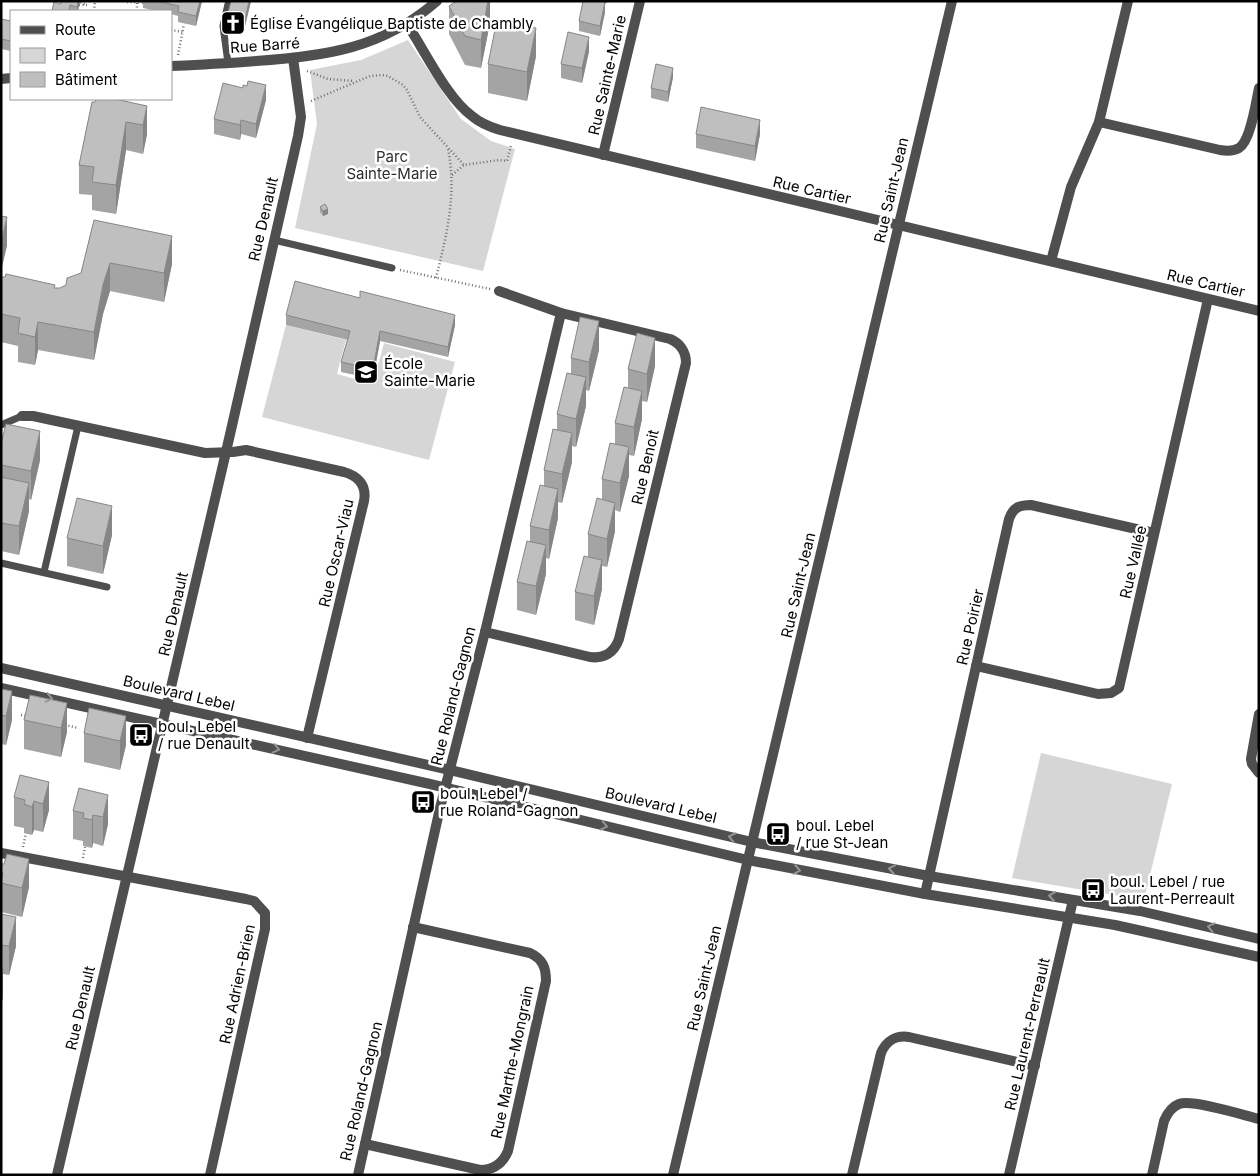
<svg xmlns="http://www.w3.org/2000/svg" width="1260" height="1176" viewBox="0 0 1260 1176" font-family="Inter,sans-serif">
  <rect width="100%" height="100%" fill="#fff"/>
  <g fill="#d6d6d6">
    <polygon points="408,40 461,119 491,141 515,149 483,271 295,228 317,124 310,70 361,60"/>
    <polygon points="286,325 346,340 337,374 373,384 384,343 455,362 429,460 262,417"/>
    <polygon points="1041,753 1172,784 1144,900 1012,878"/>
  </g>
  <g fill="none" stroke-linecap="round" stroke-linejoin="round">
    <g stroke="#717171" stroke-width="2.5" stroke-dasharray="1 2.5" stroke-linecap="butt">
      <polyline points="127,2 137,2"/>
      <polyline points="79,5 87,5 80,2"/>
      <polyline points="94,11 95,1"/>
      <polyline points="137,11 137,2 144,3"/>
      <polyline points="171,30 183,32"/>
      <polyline points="178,55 184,24"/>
      <polyline points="307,71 328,79 354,81"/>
      <polyline points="311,101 370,76 382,75 388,76 403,85 407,90 420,117 464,165"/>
      <polyline points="452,175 464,165 499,160 507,161 511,146"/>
      <polyline points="400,270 490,289"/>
      <path d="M436,278C447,234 457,193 448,149"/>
      <polyline points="21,715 27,716"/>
      <polyline points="65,725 78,728"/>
      <polyline points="23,847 26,833"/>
      <polyline points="83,858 85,847"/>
    </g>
    <g stroke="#4f4f4f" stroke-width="7">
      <polyline points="228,4 223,26 228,63"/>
      <polyline points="274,240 392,268"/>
      <polyline points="1,425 22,416"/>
      <polyline points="1,563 107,587"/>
      <polyline points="44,572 78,426"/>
    </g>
    <g stroke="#4f4f4f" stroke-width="10">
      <path d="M407,24C425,51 447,98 472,116C480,123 490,127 500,130L1259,311"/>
      <path d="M171,66C199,65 227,63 256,61C325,56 382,49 437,1"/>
      <polyline points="1,79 11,78"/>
      <path d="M1099,122L1220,150C1226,151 1234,151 1239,148C1251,141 1256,101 1259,88"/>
      <polyline points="603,155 640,1"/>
      <polyline points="1051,261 1071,187 1099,122 1128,1"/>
      <path d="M22,416H33L205,453L233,452L246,450L344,472C358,476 367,485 364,501L307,738"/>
      <path d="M485,632L590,657C604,659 614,653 619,639L686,363C686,352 680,343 670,339L561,313L499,291"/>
      <polyline points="976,666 1098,694 1111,693 1119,688 1208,299"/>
      <polyline points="1259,714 1251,759 1252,764 1259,773"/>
      <polyline points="1,853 246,899 254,901 265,913 265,929 210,1175"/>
      <path d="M925,894L1009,519C1013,507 1020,505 1031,505L1154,533"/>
      <path d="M365,1144L480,1170C494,1170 503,1163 508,1151L546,981C546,968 543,959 530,953L413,927"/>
      <polyline points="57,1175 226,452 298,136 301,117 293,58"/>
      <polyline points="358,1175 440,808 485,632 561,313"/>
      <polyline points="673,1175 952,1"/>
      <path d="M852,1175L881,1053C886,1041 896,1035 909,1037L1035,1066"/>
      <polyline points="1009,1175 1073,900"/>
      <path d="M1152,1175L1164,1121C1167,1114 1171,1107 1179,1104C1192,1099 1243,1115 1259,1119"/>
    </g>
    <g stroke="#4f4f4f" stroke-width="10">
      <polyline points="1,668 450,770 752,842 929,876 1140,911 1259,939"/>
      <polyline points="1,688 430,784 748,860 925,894 1115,925 1259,957"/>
    </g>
  </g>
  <g fill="#a4a4a4">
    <polygon points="80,1 78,11 52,11"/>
    <polygon points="143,1 202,1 196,26 178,22 178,16 171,14 171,11 157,11 143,8"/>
    <polygon points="251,1 244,30 226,26 226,21"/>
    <polygon points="490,1 490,23 481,68 465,65 449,34 449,6"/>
    <polygon points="583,1 607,1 606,4 605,4 605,12 600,36 579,31 579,21"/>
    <polygon points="1,19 11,21 11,51 1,49"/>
    <polygon points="589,51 582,83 561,78 561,64"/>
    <polygon points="536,56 527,101 488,93 488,64"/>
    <polygon points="673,77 668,102 651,98 651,88"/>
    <polygon points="266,100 256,138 241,134 240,140 214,134 214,119"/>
    <polygon points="92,102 147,106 147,134 143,154 126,150 116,214 92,210 92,195 79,194 79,165"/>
    <polygon points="696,134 760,134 755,161 696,148"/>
    <polygon points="320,207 328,214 323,216 320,212"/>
    <polygon points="94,220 172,264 164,302 110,291 103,314 94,360 38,350 35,365 18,362 18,346 1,342 1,277 55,288 60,288 66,285 81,273"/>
    <polygon points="286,315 455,325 448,357 380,341 373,379 341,372 341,362 348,340 286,325"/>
    <polygon points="599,350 589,391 586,390 586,406 576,447 572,446 572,462 562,503 558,502 558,518 549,559 546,558 546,574 536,615 517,610 517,582 530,541 530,526 544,486 544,470 557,430 557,414 571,374 571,358"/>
    <polygon points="655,366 647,402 642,401 642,419 634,456 629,455 629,476 620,512 615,510 615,531 607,567 602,566 602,589 594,625 575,620 575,592 588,557 588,534 602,500 602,479 615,444 615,423 628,388 628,369"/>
    <polygon points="1,444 40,460 31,500 29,499 29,511 19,555 1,551"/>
    <polygon points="112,535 103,574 67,566 67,538"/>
    <polygon points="1,689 12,720 6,745 1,744"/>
    <polygon points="30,695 67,732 61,757 24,749 24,720"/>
    <polygon points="89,708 126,745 120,770 84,762 84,733"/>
    <polygon points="20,775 49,810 43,832 34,830 32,835 24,833 24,828 14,826 14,797"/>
    <polygon points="79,788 108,824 103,846 93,843 92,848 83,846 83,841 73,839 73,811"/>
    <polygon points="1,864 29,887 22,917 1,912"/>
    <polygon points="1,914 16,946 9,975 3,974 3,997 1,1006"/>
  </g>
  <g fill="#868686">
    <polygon points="78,1 80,1 78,11 77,11"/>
    <polygon points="200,1 202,1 196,26 196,16"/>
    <polygon points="249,1 251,1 244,30 244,25"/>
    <polygon points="488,1 490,1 490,23 481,68 481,40"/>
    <polygon points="605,2 605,12 600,36 600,26"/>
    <polygon points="536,28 536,56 527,101 527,72"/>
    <polygon points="589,37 589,51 582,83 582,68"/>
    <polygon points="673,68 673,77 668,102 668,92"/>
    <polygon points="266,85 266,100 256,138 256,124"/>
    <polygon points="147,106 147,134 143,154 143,125"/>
    <polygon points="241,120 241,134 240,140 240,125"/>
    <polygon points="760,120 760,134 755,161 755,146"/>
    <polygon points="126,122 126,150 116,214 116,185"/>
    <polygon points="328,209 328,214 323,216 323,211"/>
    <polygon points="7,217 7,246 1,271 1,243"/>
    <polygon points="172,236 172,264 164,302 164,273"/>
    <polygon points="110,263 110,291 103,314 94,360 94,332 103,285"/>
    <polygon points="455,315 455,325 448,357 448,347"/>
    <polygon points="599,321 599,350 589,391 589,362"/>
    <polygon points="38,322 38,350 35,365 35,337"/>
    <polygon points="380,331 380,341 373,379 373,369"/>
    <polygon points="655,338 655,366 647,402 647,374"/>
    <polygon points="586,377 586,406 576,447 576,419"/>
    <polygon points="642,391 642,419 634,456 634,427"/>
    <polygon points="40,431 40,460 31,500 31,471"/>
    <polygon points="572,433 572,462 562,503 562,474"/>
    <polygon points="629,447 629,476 620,512 620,483"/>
    <polygon points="29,483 29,511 19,555 19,526"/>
    <polygon points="558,489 558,518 549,559 549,530"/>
    <polygon points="615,503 615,531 607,567 607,539"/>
    <polygon points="112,506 112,535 103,574 103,546"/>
    <polygon points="546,545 546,574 536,615 536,586"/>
    <polygon points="602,560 602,589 594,625 594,596"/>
    <polygon points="12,691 12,720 6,745 6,716"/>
    <polygon points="67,703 67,732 61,757 61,728"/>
    <polygon points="126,716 126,745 120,770 120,741"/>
    <polygon points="49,782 49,810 43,832 43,804"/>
    <polygon points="108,795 108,824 103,846 103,817"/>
    <polygon points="34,801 34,830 32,835 32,807"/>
    <polygon points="93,815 93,843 92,848 92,820"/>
    <polygon points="29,859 29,887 22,917 22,888"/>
    <polygon points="16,917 16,946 9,975 9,946"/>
    <polygon points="3,969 3,997 1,1006 1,978"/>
  </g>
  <g fill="#bfbfbf" stroke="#868686">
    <polygon points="61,1 78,1 77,7 70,5 69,11 52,11 54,2 61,4"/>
    <polygon points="156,1 200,1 196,16 178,12 179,6"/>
    <polygon points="231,1 249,1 244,25 226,21"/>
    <polygon points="457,1 488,1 481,40 465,36 449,6"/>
    <polygon points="583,1 600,1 605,2 600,26 579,21"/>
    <polygon points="1,19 11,21 11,41 1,39"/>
    <polygon points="497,20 536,28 527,72 488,64"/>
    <polygon points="568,32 589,37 582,68 561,64"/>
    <polygon points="656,64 673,68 668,92 651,88"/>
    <polygon points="248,81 266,85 256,124 241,120 240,125 214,119 223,83 243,88 243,85 247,86"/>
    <polygon points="96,99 115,99 147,106 143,125 126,122 116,185 92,182 94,167 79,165 92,102 95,102"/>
    <polygon points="701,107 760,120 755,146 696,134"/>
    <polygon points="325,204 328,209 323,211 320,207"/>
    <polygon points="1,216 7,217 1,243"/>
    <polygon points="94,220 172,236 164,273 110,263 103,285 94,332 38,322 35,337 18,333 20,318 1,314 1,277 5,277 6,274 55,285 54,288 60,288 66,285 67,278 81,273"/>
    <polygon points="295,281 360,298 360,291 455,315 448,347 380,331 373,369 341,362 350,331 286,315"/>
    <polygon points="580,317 599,321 589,362 571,358"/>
    <polygon points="637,333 655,338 647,374 628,369"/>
    <polygon points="567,373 586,377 576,419 557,414"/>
    <polygon points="624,387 642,391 634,427 615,423"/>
    <polygon points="6,424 40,431 31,471 1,465 1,444"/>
    <polygon points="553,429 572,433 562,474 544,470"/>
    <polygon points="610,443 629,447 620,483 602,479"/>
    <polygon points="1,477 29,483 19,526 1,523"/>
    <polygon points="540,485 558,489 549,530 530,526"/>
    <polygon points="77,498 112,506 103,546 67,538"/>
    <polygon points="597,498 615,503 607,539 588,534"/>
    <polygon points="527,541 546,545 536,586 517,582"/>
    <polygon points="584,556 602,560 594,596 575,592"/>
    <polygon points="1,689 12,691 6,716 1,715"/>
    <polygon points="30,695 67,703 61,728 24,720"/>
    <polygon points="89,708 126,716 120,741 84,733"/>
    <polygon points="20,775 49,782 43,804 34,801 32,807 24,804 25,800 14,797"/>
    <polygon points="79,788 108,795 103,817 93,815 92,820 83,818 84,813 73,811"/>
    <polygon points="7,854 29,859 22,888 1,883 3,873 1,873 1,864 4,864"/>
    <polygon points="1,914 16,917 9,946 1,945"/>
    <polygon points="1,968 3,969 1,978"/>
  </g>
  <defs><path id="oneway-chevron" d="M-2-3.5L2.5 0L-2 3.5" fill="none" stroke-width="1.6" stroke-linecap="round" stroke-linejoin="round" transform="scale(1.25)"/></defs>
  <g stroke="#959595">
    <use href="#oneway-chevron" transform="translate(49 698) rotate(13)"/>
    <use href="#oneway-chevron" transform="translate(276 749) rotate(13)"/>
    <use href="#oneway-chevron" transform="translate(604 826) rotate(13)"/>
    <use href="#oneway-chevron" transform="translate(732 837) rotate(-167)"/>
    <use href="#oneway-chevron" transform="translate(892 869) rotate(-170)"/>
    <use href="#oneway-chevron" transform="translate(797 870) rotate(11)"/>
    <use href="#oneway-chevron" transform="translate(1052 896) rotate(-171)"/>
    <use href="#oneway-chevron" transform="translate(1211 927) rotate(-167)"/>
  </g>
  <defs>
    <symbol id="church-square" viewBox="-11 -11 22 22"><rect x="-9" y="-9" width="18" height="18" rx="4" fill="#000" stroke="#fff"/><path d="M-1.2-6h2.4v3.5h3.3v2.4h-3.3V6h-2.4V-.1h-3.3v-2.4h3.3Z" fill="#fff"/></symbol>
    <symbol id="school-square" viewBox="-11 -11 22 22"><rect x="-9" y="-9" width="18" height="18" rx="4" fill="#000" stroke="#fff"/><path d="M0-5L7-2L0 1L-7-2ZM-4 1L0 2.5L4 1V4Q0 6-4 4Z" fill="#fff"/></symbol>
    <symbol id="bus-square" viewBox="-11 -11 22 22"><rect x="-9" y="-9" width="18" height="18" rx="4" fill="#000" stroke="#fff"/><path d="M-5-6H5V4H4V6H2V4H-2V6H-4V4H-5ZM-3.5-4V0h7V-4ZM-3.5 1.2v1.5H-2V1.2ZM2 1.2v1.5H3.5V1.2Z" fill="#fff"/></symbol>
  </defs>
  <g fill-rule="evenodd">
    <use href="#church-square" x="219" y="9" width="28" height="28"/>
    <use href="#school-square" x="352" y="358" width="28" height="28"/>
    <use href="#bus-square" x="127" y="721" width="28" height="28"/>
    <use href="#bus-square" x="409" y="788" width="28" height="28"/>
    <use href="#bus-square" x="764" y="820" width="28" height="28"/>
    <use href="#bus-square" x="1079" y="876" width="28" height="28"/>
  </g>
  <g text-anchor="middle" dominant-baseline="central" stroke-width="5" stroke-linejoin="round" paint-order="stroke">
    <g font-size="15" fill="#000" stroke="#fff" text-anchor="start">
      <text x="250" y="23">Église Évangélique Baptiste de Chambly</text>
      <text x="384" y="363">École<tspan x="384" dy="17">Sainte-Marie</tspan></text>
      <text x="158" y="726">boul. Lebel<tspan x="158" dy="17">/ rue Denault</tspan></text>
      <text x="440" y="793">boul. Lebel /<tspan x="440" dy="17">rue Roland-Gagnon</tspan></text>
      <text x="796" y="825">boul. Lebel<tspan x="796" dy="17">/ rue St-Jean</tspan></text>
      <text x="1110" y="881">boul. Lebel / rue<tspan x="1110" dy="17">Laurent-Perreault</tspan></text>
    </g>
    <g font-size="15" fill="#000" stroke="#fff">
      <text transform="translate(265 45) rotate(-4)">Rue Barré</text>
      <text transform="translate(607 75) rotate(-77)">Rue Sainte-Marie</text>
      <text transform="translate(812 190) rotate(13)">Rue Cartier</text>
      <text transform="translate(891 190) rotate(-77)">Rue Saint-Jean</text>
      <text transform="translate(263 219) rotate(-77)">Rue Denault</text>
      <text transform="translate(1206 283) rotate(13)">Rue Cartier</text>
      <text transform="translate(645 467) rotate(-77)">Rue Benoit</text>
      <text transform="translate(336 553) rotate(-77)">Rue Oscar-Viau</text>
      <text transform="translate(1133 562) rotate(-77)">Rue Vallée</text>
      <text transform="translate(798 585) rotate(-77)">Rue Saint-Jean</text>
      <text transform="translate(173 614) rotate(-77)">Rue Denault</text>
      <text transform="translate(970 627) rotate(-77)">Rue Poirier</text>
      <text transform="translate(179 693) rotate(13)">Boulevard Lebel</text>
      <text transform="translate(453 696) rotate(-76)">Rue Roland-Gagnon</text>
      <text transform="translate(661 805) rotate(13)">Boulevard Lebel</text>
      <text transform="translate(704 978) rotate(-77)">Rue Saint-Jean</text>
      <text transform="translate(237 984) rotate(-78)">Rue Adrien-Brien</text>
      <text transform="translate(80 1008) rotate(-77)">Rue Denault</text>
      <text transform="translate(1027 1034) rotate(-77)">Rue Laurent-Perreault</text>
      <text transform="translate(512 1062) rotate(-78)">Rue Marthe-Mongrain</text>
      <text transform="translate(361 1091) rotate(-77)">Rue Roland-Gagnon</text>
    </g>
    <g font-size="15" fill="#2d2d2d" stroke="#fff">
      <text x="392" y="156">Parc<tspan x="392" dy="17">Sainte-Marie</tspan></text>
    </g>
  </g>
  <rect width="1260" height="1176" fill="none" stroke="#000000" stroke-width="5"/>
  <rect x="10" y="10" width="162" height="90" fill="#ffffff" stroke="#999999"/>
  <rect x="20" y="26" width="25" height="8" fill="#4f4f4f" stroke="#999999"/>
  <text x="55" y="35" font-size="15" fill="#000000">Route</text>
  <rect x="20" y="48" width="25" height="15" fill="#d6d6d6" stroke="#999999"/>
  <text x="55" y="60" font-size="15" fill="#000000">Parc</text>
  <rect x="20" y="72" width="25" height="15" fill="#bfbfbf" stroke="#999999"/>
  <text x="55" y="85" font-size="15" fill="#000000">Bâtiment</text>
</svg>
